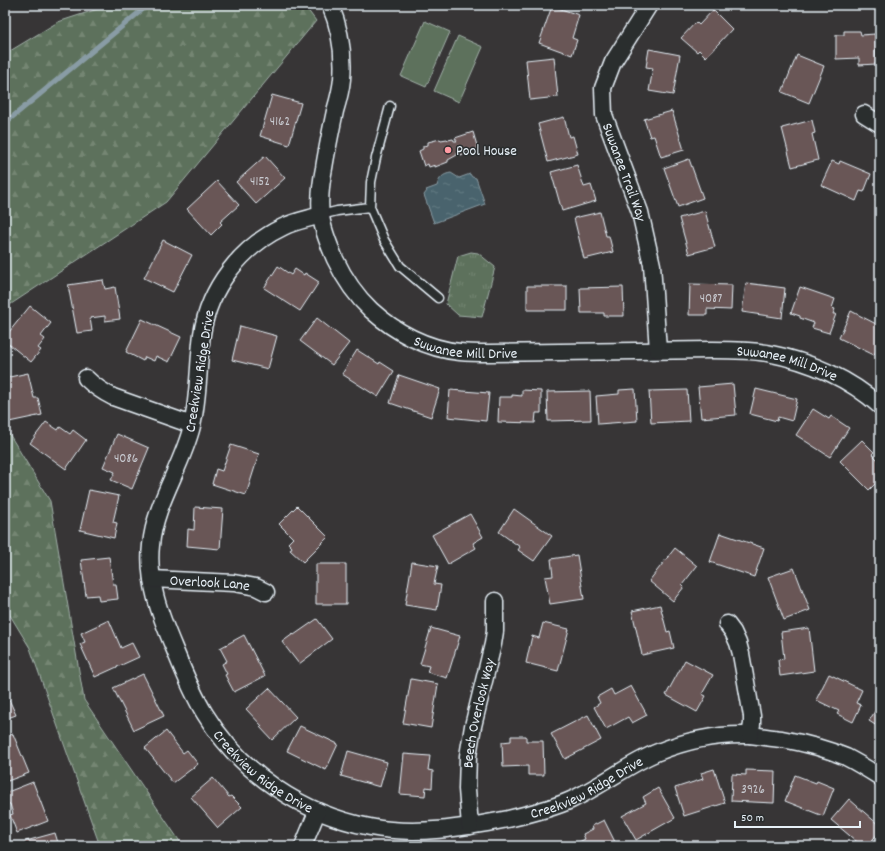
<svg xmlns="http://www.w3.org/2000/svg" width="885" height="851" viewBox="0 0 885 851" font-family="Dekko,sans-serif">
  <style>
    .grass { fill: #5d715b; stroke: #a2b1aa }
    .forest { fill: url(#forest-firs); stroke: #a2b1aa }
    .park { fill: url(#park-tufts); stroke: #a2b1aa }
    .water { fill: url(#water-ripples); stroke: #899ca5 }
    .lines { fill: none; stroke-linecap: round; stroke-linejoin: round }
    .stream { stroke: #899ca5; stroke-width: 5 }
    .building { fill: #695757; stroke: #e8f1f8 }
    .lane-casing { stroke: #e8f1f8; stroke-width: 11 }
    .street-casing { stroke: #e8f1f8; stroke-width: 19 }
    .lane { stroke: #2a2d2e; stroke-width: 8 }
    .street { stroke: #2a2d2e; stroke-width: 16 }
    .poi-dot { fill: #ff9aa2; stroke: #2a2d2e; stroke-width: 1.5 }
    .labels { text-anchor: middle; stroke-width: 3; stroke-linejoin: round; paint-order: stroke }
    .number-label { font-size: 13px; fill: #c8cad0 }
    .poi-label { font-size: 15px; fill: #e8f1f8; stroke: #2a2d2e; text-anchor: start }
    .street-label { font-size: 15px; fill: #e8f1f8; stroke: #2a2d2e }
  </style>
  <defs>
    <pattern id="forest-firs" width="22" height="20" patternUnits="userSpaceOnUse"><rect width="22" height="20" fill="#5d715b"/><path d="M5 1l3.5 6h-7zM16 11l3.5 6h-7z" fill="#748673"/></pattern>
    <pattern id="park-tufts" width="24" height="20" patternUnits="userSpaceOnUse"><rect width="24" height="20" fill="#5d715b"/><path d="M3 7l-1-3M5 7V3M7 7l1-3M15 17l-1-3M17 17v-4M19 17l1-3" fill="none" stroke="#748673"/></pattern>
    <pattern id="water-ripples" width="26" height="14" patternUnits="userSpaceOnUse"><rect width="26" height="14" fill="#49646d"/><path d="M2 4q2-2 4 0t4 0M15 11q2-2 4 0t4 0" fill="none" stroke="#637b83"/></pattern>
  </defs>
  <rect width="100%" height="100%" fill="#373536"/>
  <filter id="ink" filterUnits="userSpaceOnUse"><feTurbulence type="fractalNoise" baseFrequency=".025" numOctaves="2"/><feDisplacementMap in="SourceGraphic" scale="8" xChannelSelector="R" yChannelSelector="G"/><feConvolveMatrix kernelMatrix="1 2 1 2 8 2 1 2 1" color-interpolation-filters="sRGB"/></filter>
  <g filter="url(#ink)">
    <path class="grass" d="M425,21l25,11 -24,55 -25,-11z
      M458,36l25,11 -24,55 -25,-11z"/>
    <path class="forest" d="M110,5h194l12,16 -150,181 -161,106v-254l53,-32z
      M5,427l45,74 34,199 99,146h-83l-70,-198 -25,-41z"/>
    <path class="park" d="M471,252l7,1 17,14 -13,50 -24,-2 -12,-11 12,-48z"/>
    <path class="water" d="M451,173l8,5 11,-4 2,3 4,1 9,26 -51,19 -10,-28 3,-4 -1,-1 11,-4c2,-8 6,-12 14,-13z"/>
    <g class="lines">
      <path class="stream" d="M5,123l143,-118"/>
    </g>
    <path class="building" d="M552,6l27,9 -7,23 5,2 -5,15 -33,-12z
      M713,10l19,19 -26,28 -7,-7 -2,2 -16,-14 15,-16 3,3z
      M844,31h16l1,4 14,-1 1,30 -17,1v-7l-23,1v-24h8z
      M649,49l31,6 -7,40 -24,-4 4,-23 -7,-1z
      M797,55l27,11 -15,37 -27,-11z
      M554,57l4,40 -28,3 -4,-40z
      M272,95l29,8 -12,42 -29,-9z
      M672,111l12,39 -23,7 -7,-21 -4,1 -6,-18z
      M564,117l5,20 4,-1 5,18 -30,8 -10,-38z
      M812,120l3,13 -3,1 6,26 -26,7 -10,-39z
      M473,132l5,17 -17,6 -1,-3 -3,1v2l-9,5v2l-13,5v-2l-6,2 -1,-3 -4,2 -5,-15 4,-2v-3l5,-1v-3l12,-3 1,1 6,-1 1,1 5,-1 1,2h3l-2,-3z
      M265,156l20,22 -29,26 -20,-22z
      M689,159l14,39 -25,9 -14,-39z
      M832,161l7,3 1,-3 31,13 -7,18 -4,-1 -4,10 -35,-16z
      M577,165l7,22 7,-2 5,16 -34,10 -11,-39z
      M217,181l22,24 -19,17 2,2 -11,11 -24,-26z
      M880,195v9l-5,-4z
      M705,211l10,36 -26,7 -10,-36z
      M600,212l6,24h3l4,16 -29,7 -10,-41z
      M163,240l29,15 -19,37 -29,-14z
      M278,266l13,9 4,-6 9,6 1,-2 14,9 -19,29 -36,-23z
      M103,280l2,9 10,-2 5,32 -15,2v-5l-15,2 2,13 -15,2 -9,-48z
      M746,283l39,5 -3,30 -40,-6z
      M690,284l42,1 -1,25 -24,-1v6h-18z
      M527,286h40v24h-40z
      M623,287l1,29h-20v-3h-23l-1,-25z
      M800,287l35,12 -3,9 3,1 -2,5h3l-7,19 -17,-5 2,-5 -14,-5v-2l-9,-3z
      M30,306l21,17 -10,13 4,3 -7,9 3,2 -10,12 -26,-21v-4z
      M851,311l29,15v18l-6,11 -35,-17z
      M317,318l32,25 -17,22 -32,-24z
      M142,319l39,18 -12,25 -13,-6 -2,5 -9,-4 -2,4 -17,-9z
      M240,326l37,10 -9,33 -36,-9z
      M357,350l22,14 1,-2 14,9 -16,26 -36,-23z
      M28,373l6,25h4l4,17 -33,7 -4,-17v-27z
      M399,375l41,14 -9,28 -41,-14z
      M733,384l3,31 -35,3 -3,-31z
      M635,389l2,32 -39,3 -2,-28 23,-2v-4z
      M756,389l41,10 -5,22 -14,-4 -1,4 -27,-7z
      M450,390l39,3 -3,28 -38,-4z
      M522,390l19,1v22h-5l-1,10 -37,-1 1,-25h13v-2l10,1z
      M687,390l2,31 -38,2 -2,-32z
      M590,391l1,29 -43,1 -1,-29z
      M813,409l16,10 2,-3 18,12 -19,29 -34,-22z
      M46,422l12,8 2,-3 10,7 3,-4 13,10 -20,29 -36,-26z
      M117,434l32,14 -17,41 -21,-9 4,-8 -12,-5z
      M862,440l12,12 -2,2 8,8v17l-11,11 -29,-29z
      M231,445l28,9 -13,41 -34,-11 4,-15 6,2z
      M89,490l30,6 -6,26 4,1 -3,15 -34,-8z
      M297,506l31,31 -25,25 -13,-12 2,-3 -4,-4 5,-5 -14,-14z
      M195,507l28,2 -3,40 -33,-3 1,-17 6,1z
      M514,509l38,27 -18,25 -16,-11 2,-3 -21,-15z
      M470,514l13,23 -10,6 3,5 -28,16 -16,-29z
      M720,533l44,15 -10,29 -44,-15z
      M675,548l22,18 -15,19 2,2 -11,14 -24,-20z
      M577,555l7,44 -34,5 -5,-27 8,-1 -2,-17z
      M109,557l4,27h3l2,15 -19,2 -1,-6 -12,1 -5,-36z
      M412,562l26,4 -4,18 7,1 -4,25 -32,-5z
      M316,564h30v40h-30z
      M794,568l16,42 -26,10 -16,-43z
      M660,605l7,27 3,-1 4,17 -32,7 -10,-44z
      M317,619l15,20 -33,25 -17,-22 11,-8 1,1z
      M109,620l12,28 11,-5 7,14 -44,20 -15,-33 5,-2 -4,-9z
      M543,623l26,6 -11,42 -32,-8 6,-27 7,2z
      M431,628l29,8 -13,42 -20,-6 2,-6 -9,-2z
      M809,628l5,43 -34,5 -2,-16 6,-1 -3,-27z
      M244,635l21,41 -31,16 -9,-17 2,-1 -5,-10 5,-3 -7,-13z
      M685,660l28,15 -11,19 4,2 -9,16 -31,-17z
      M143,674l21,42 -30,14 -21,-42z
      M829,674l33,16 -6,13 5,2 -8,17 -16,-8 2,-3 -23,-11z
      M411,679l27,5 -7,44 -28,-5z
      M631,686l16,29 -15,8 -4,-6 -22,12 -12,-22 6,-4 -3,-6 14,-8 3,6z
      M269,688l27,29 -24,23 -12,-13 2,-1 -16,-17z
      M7,695l9,20 -11,4v-23z
      M880,703v25l-11,-7z
      M588,715l13,25 -36,19 -14,-25z
      M300,726l38,18 -12,26 -39,-19z
      M166,731l17,22 4,-3 11,14 -25,19 -28,-35z
      M13,734l16,39 -24,9v-45z
      M511,736h15v5h17l1,34h-16v-9l-25,1 -1,-25 9,-1z
      M348,751l39,11 -7,25 -39,-11z
      M404,754l26,2 -2,14 5,1 -1,17 -6,-1 -1,9 -25,-2z
      M714,769l11,34 -41,13 -9,-28 28,-9 -2,-6z
      M746,770l29,1 -1,32 -43,-2 1,-27 14,1z
      M795,775l21,8 1,-2 17,7 -11,28 -38,-15z
      M213,778l16,19 2,-1 11,11 -24,21 -27,-31z
      M33,782l15,39 -31,12 -7,-18 3,-1 -3,-10 -5,-1v-10z
      M658,788l17,30 -39,22 -14,-24 24,-13 -3,-6z
      M849,799l31,27v5l-13,15h-5l-31,-26z
      M604,820l13,26h-46l14,-7 -2,-5 10,-5 -1,-3z
      M55,833l4,13h-35l-1,-1 3,-4z"/>
    <g class="lines">
      <defs>
        <path id="lane" d="M370,207l1,-25 5,-24 14,-52
          M321,215l16,-4 33,-4 14,33 16,26 38,32"/>
        <g id="street">
          <path id="s1" d="M330,5c10,23 14,49 12,74 -1,11 -4,22 -7,32 -4,19 -8,38 -11,57 -3,15 -5,32 -3,48 2,15 8,29 14,43 9,19 20,36 36,51 24,22 56,39 89,42 10,1 20,1 30,1l222,-3c18,0 37,0 55,3 41,8 82,25 113,53"/>
          <path id="s2" d="M649,5l-36,57 -10,26 1,27 36,97 12,53 6,85"/>
          <path d="M864,114l16,10"/>
          <path id="s3" d="M321,215c-13,4 -26,6 -38,12 -42,20 -74,61 -81,107 -4,31 -3,61 -10,92 -10,41 -37,77 -41,119 -4,36 9,70 23,103 9,22 18,45 31,66 36,59 97,100 165,113 45,9 93,1 138,-8 21,-5 43,-10 63,-19 31,-14 57,-36 87,-48 29,-12 60,-18 91,-17 11,1 22,3 33,4 22,4 43,9 64,18 12,6 23,13 34,20"/>
          <path d="M86,378c8,8 17,14 27,19l79,28"/>
          <path id="s4" d="M152,579l82,4 22,4 10,5"/>
          <path d="M727,624l6,8 5,11 3,11 11,62v8l-2,11"/>
          <path id="s5" d="M470,826l-3,-37 1,-33 5,-30 20,-82 2,-13v-30"/>
          <path d="M303,846l14,-34"/>
        </g>
      </defs>
      <use href="#lane" class="lane-casing"/>
      <use href="#street" class="street-casing"/>
      <use href="#lane" class="lane"/>
      <use href="#street" class="street"/>
    </g>
  </g>
  <circle class="poi-dot" cx="448" cy="150" r="4"/>
  <g class="labels">
    <g class="number-label">
      <text x="280" y="125">4162</text>
      <text x="260" y="185">4152</text>
      <text x="711" y="302">4087</text>
      <text x="126" y="462">4086</text>
      <text x="753" y="793">3926</text>
    </g>
    <g class="poi-label">
      <text x="456" y="155">Pool House</text>
    </g>
    <g class="street-label">
      <text dy="5" stroke="none"><textPath href="#s2" startOffset="183">Suwanee Trail Way</textPath></text>
      <text dy="5" stroke="none"><textPath href="#s1" startOffset="428">Suwanee Mill Drive</textPath></text>
      <text dy="5" stroke="none"><textPath href="#s1" startOffset="752">Suwanee Mill Drive</textPath></text>
      <text transform="translate(199 371) rotate(-81)" y="5">Creekview Ridge Drive</text>
      <text dy="5" stroke="none"><textPath href="#s4" startOffset="58">Overlook Lane</textPath></text>
      <text dy="5" stroke="none"><textPath href="#s5" startOffset="114">Beech Overlook Way</textPath></text>
      <text dy="5" stroke="none"><textPath href="#s3" startOffset="661">Creekview Ridge Drive</textPath></text>
      <text dy="5" stroke="none"><textPath href="#s3" startOffset="1008">Creekview Ridge Drive</textPath></text>
    </g>
  </g>
  <rect width="885" height="851" fill="none" stroke="#2a2d2e" stroke-width="20"/>
  <rect x="10" y="10" width="865" height="831" fill="none" stroke="#e8f1f8" stroke-width="1.5" filter="url(#ink)"/>
  <path d="M735 821v6h125v-6" fill="none" stroke="#e8f1f8" stroke-width="2"/>
  <text x="741" y="821" font-size="12" fill="#e8f1f8" stroke="#2a2d2e" stroke-width="3" paint-order="stroke">50 m</text>
</svg>
